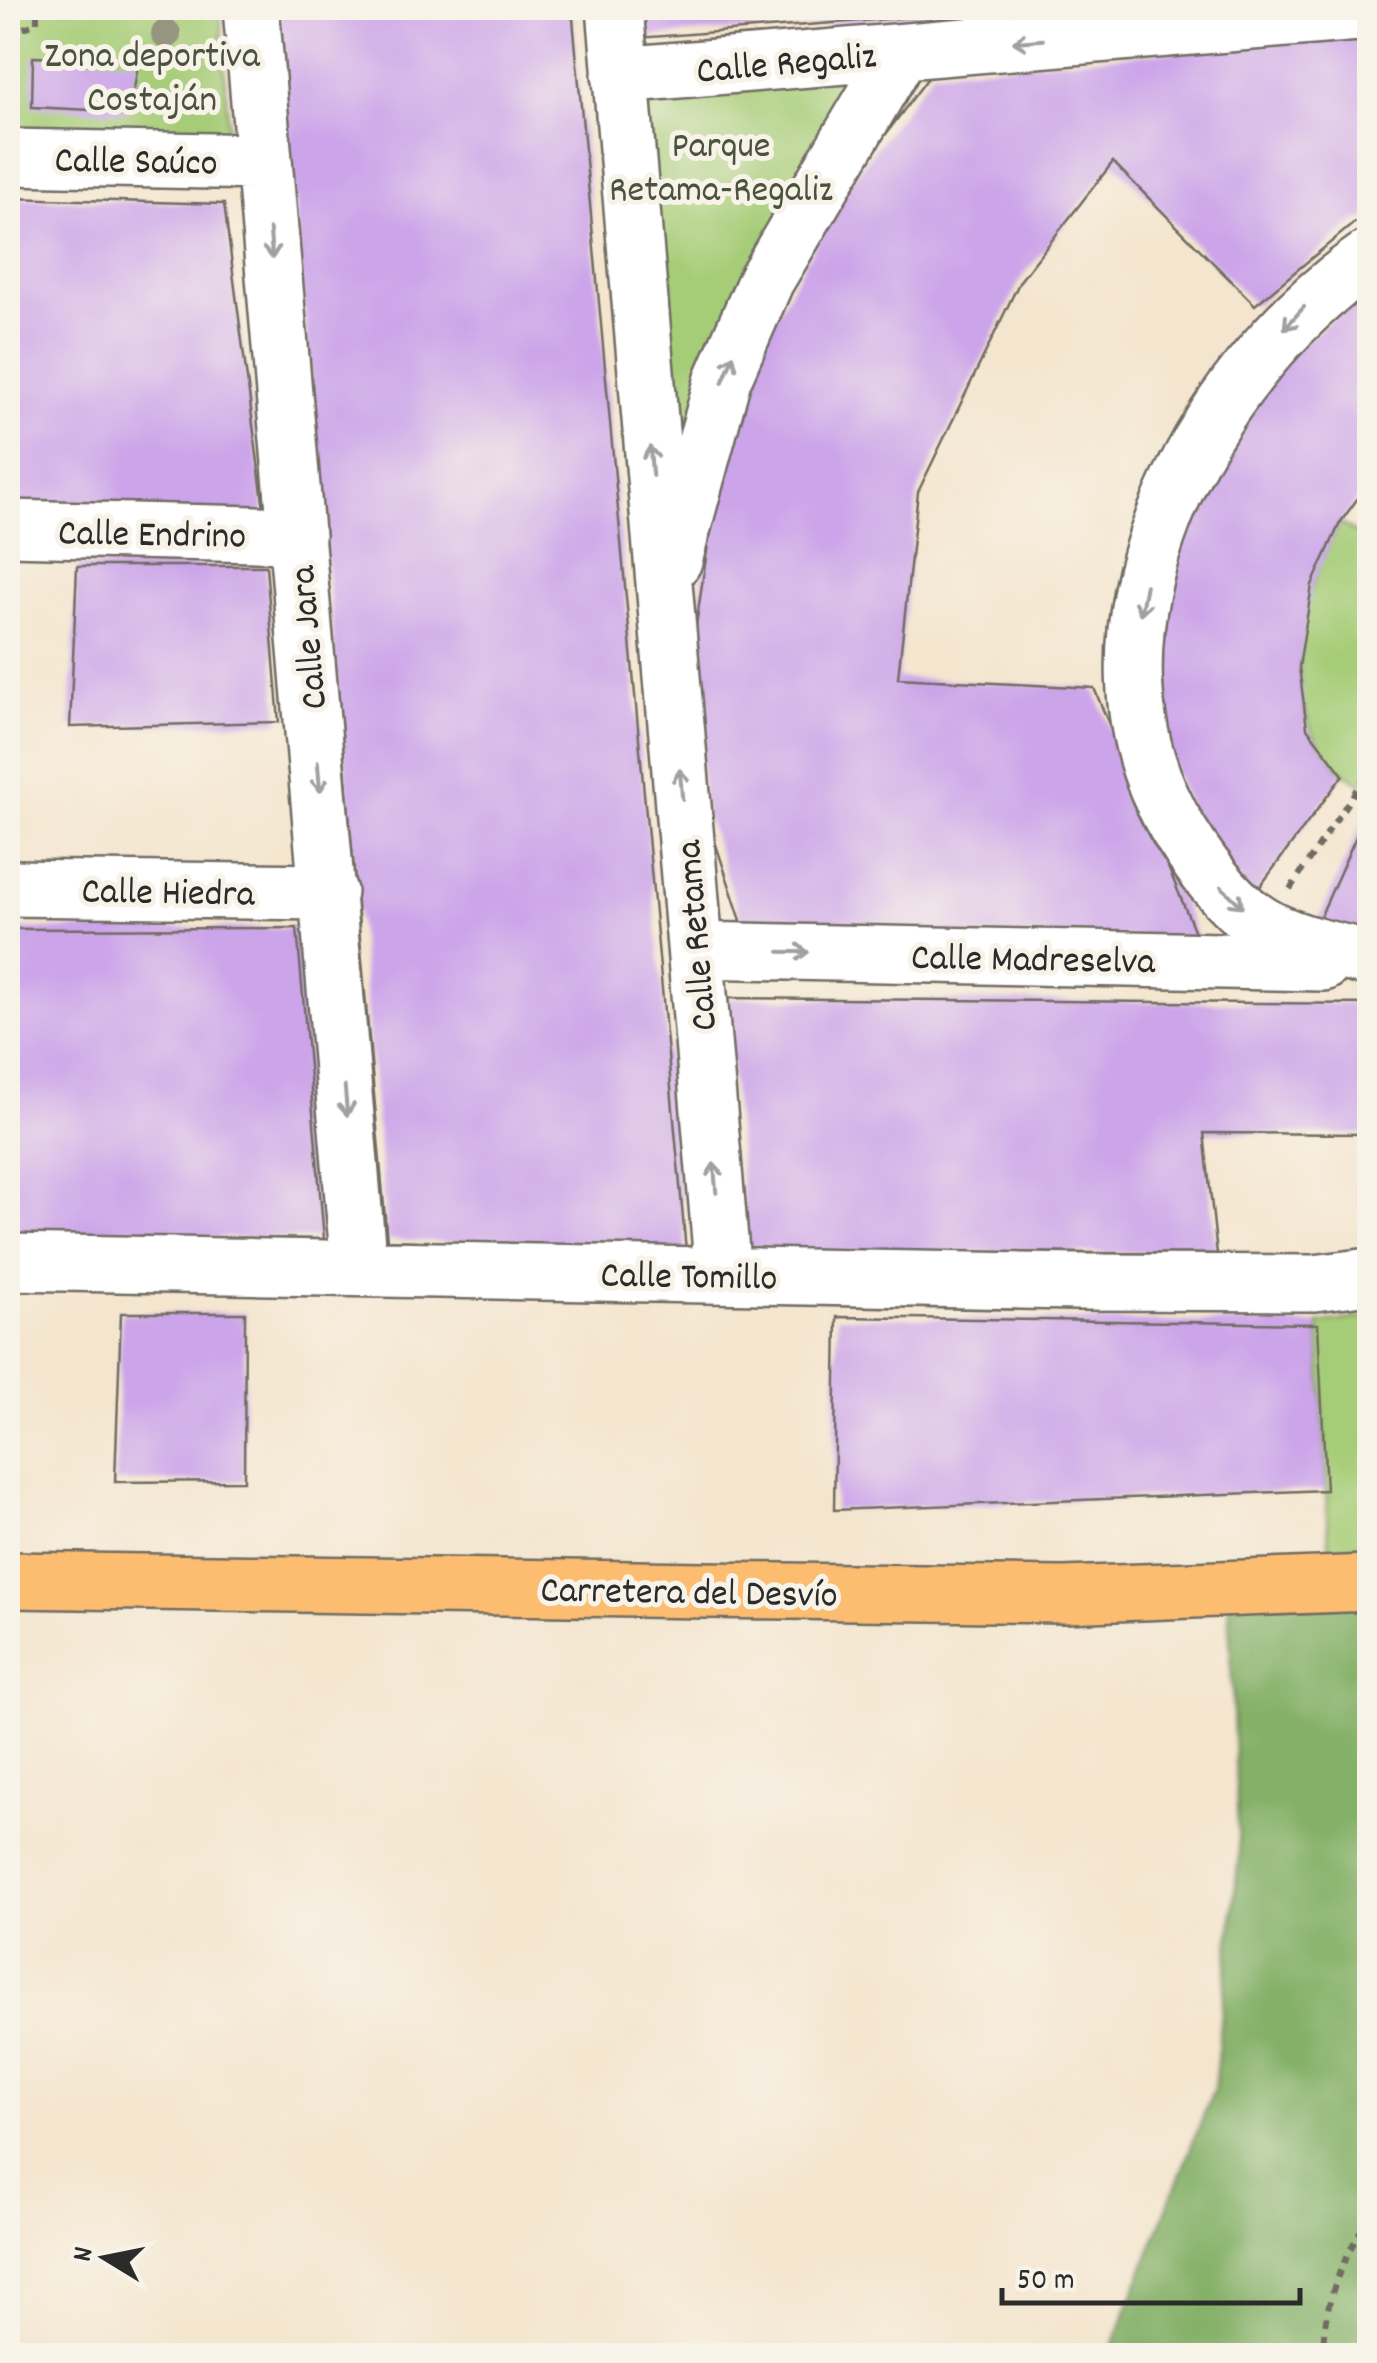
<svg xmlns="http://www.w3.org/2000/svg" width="1377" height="2363" viewBox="0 0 1377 2363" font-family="Dekko,sans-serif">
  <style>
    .green { fill: #a5cc76; stroke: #687c50; stroke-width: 2.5 }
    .forest { fill: #84b067; stroke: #586e49; stroke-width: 2.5 }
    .building { fill: #cca4e9 }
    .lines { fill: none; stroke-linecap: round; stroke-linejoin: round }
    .minor-casing { stroke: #716c64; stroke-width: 60 }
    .highway-casing { stroke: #716c64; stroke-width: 60 }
    .path { stroke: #716c64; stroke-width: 6; stroke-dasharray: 8 8; stroke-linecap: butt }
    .minor { stroke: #fff; stroke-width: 55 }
    .highway { stroke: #fcbd6f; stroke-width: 55 }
    .tree { fill: #96957f }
    .oneway { stroke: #a0a0a0 }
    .labels { text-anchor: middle; stroke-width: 10; stroke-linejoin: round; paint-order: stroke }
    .park-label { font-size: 38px; fill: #4a533e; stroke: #f7f3e8 }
    .street-label { font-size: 38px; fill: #2b2b2b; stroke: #f7f3e8 }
  </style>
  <rect width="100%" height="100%" fill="#f7f3e8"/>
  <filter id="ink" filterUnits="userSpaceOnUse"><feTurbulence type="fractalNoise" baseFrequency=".01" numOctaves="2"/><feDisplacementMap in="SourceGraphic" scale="20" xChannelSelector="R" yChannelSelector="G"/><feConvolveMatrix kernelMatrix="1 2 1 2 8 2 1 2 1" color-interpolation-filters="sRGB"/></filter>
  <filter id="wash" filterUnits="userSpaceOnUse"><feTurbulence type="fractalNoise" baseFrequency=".0048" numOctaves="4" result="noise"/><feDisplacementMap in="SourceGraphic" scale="40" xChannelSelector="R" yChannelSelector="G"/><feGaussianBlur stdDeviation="2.25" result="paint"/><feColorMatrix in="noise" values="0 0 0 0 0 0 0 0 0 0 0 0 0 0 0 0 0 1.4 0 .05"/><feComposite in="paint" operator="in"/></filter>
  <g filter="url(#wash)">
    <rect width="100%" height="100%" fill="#f4e5ce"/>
    <path class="green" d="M8,8h212l10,137 -222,-5z
      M854,73l8,13 -186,358 -40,-352z
      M1340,523l29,19v245c-79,-36 -79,-126 -57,-201 6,-21 19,-43 28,-63z
      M1369,1316v228l-40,4 -11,-224z"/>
    <path class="forest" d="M1369,1577v778l-260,1 105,-267 25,-234 -11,-265z"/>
    <g id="blocks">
      <path class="building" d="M277,8h295l114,1243 -299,-11z
        M636,8h368v2l-366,28z
        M1370,36v180l-16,7 -99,82 -142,-143 -93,119 -102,211 -20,186 196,10 103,249 -452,-4 -41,-125 -12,-155 25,-171 54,-158 80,-143 82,-110z
        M33,57l106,3 -9,52 -98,-5z
        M8,198l216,6 41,312 -257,-7z
        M1370,288v193l-30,42 -28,62 -13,82 8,61 36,47 -90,121 -51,-57 -27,-67 -18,-79 8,-112 34,-105 85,-117z
        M77,566h189l13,156 -209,5z
        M1370,805v130l-53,-11z
        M297,928l27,311 -316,-4v-306z
        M725,998l645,6v247h-5l-2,-117 -159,-1 13,121 -470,-4z
        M121,1313h124l-1,168 -129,1z
        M837,1317l481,7 8,166 -492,20z"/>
    </g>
  </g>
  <g filter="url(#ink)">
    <use href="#blocks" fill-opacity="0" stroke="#716c64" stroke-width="2.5"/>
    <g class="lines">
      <defs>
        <path id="minor" d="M251,8l108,1260
          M615,8l108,1267
          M620,75l750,-63
          M8,157l256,5
          M1370,257c-173,118 -312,380 -189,577 21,34 51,75 87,94 31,16 68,23 102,30
          M8,528l289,7
          M674,560l49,-181 43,-99 135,-228
          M8,888l321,4
          M696,950l627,13
          M8,1262l1068,20 238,1 56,-7"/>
        <path id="highway" d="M8,1580l1056,15 306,-12"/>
      </defs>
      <use href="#minor" class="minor-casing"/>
      <use href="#highway" class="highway-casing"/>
      <path class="path" d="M8,32l29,-8v-16
        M1290,889l80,-120
        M1323,2356c0,-53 18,-96 47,-140"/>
      <use href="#minor" class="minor"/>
      <use href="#highway" class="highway"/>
    </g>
    <circle class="tree" cx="166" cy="34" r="15"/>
    <defs><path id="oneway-shaft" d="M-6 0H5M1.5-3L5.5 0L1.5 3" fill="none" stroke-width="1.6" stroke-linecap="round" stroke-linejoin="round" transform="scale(2.5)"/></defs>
    <g class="oneway">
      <use href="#oneway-shaft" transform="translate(1028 41) rotate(175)"/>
      <use href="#oneway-shaft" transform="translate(271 244) rotate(85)"/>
      <use href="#oneway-shaft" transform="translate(1294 318) rotate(132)"/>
      <use href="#oneway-shaft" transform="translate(728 369) rotate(-68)"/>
      <use href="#oneway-shaft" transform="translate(651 461) rotate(-95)"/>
      <use href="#oneway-shaft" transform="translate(1143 600) rotate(101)"/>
      <use href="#oneway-shaft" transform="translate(319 777) rotate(85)"/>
      <use href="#oneway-shaft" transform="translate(681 784) rotate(-95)"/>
      <use href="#oneway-shaft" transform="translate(1232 897) rotate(44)"/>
      <use href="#oneway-shaft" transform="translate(794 952) rotate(1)"/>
      <use href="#oneway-shaft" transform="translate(346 1101) rotate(85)"/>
      <use href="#oneway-shaft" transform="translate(715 1178) rotate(-95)"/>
    </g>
  </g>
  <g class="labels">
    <g class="park-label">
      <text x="152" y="66">Zona deportiva<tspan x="152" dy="44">Costaján</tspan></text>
      <text x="721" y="156">Parque<tspan x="721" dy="44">Retama-Regaliz</tspan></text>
    </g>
    <g class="street-label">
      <text transform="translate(786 61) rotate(-5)" y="13">Calle Regaliz</text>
      <text transform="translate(136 159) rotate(1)" y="13">Calle Saúco</text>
      <text transform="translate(152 532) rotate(1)" y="13">Calle Endrino</text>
      <text transform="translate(306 638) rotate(-95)" y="13">Calle Jara</text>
      <text transform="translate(168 890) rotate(1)" y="13">Calle Hiedra</text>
      <text transform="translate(694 936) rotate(-95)" y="13">Calle Retama</text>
      <text transform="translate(1033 957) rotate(1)" y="13">Calle Madreselva</text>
      <text transform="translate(689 1274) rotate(1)" y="13">Calle Tomillo</text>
      <text transform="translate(689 1590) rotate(1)" y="13">Carretera del Desvío</text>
    </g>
  </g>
  <rect width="1377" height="2363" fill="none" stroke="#f7f3e8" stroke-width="40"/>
  <g transform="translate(105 2258) rotate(280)" stroke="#f7f3e8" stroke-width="8" paint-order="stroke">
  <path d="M0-8L18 38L0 25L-18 38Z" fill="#2b2b2b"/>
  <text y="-15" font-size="28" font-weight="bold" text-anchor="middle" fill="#2b2b2b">N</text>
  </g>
  <path d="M1002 2288v15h298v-15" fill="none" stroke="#2b2b2b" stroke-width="5"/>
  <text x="1017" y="2288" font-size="30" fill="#2b2b2b" stroke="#f7f3e8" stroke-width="8" paint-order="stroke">50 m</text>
</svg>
